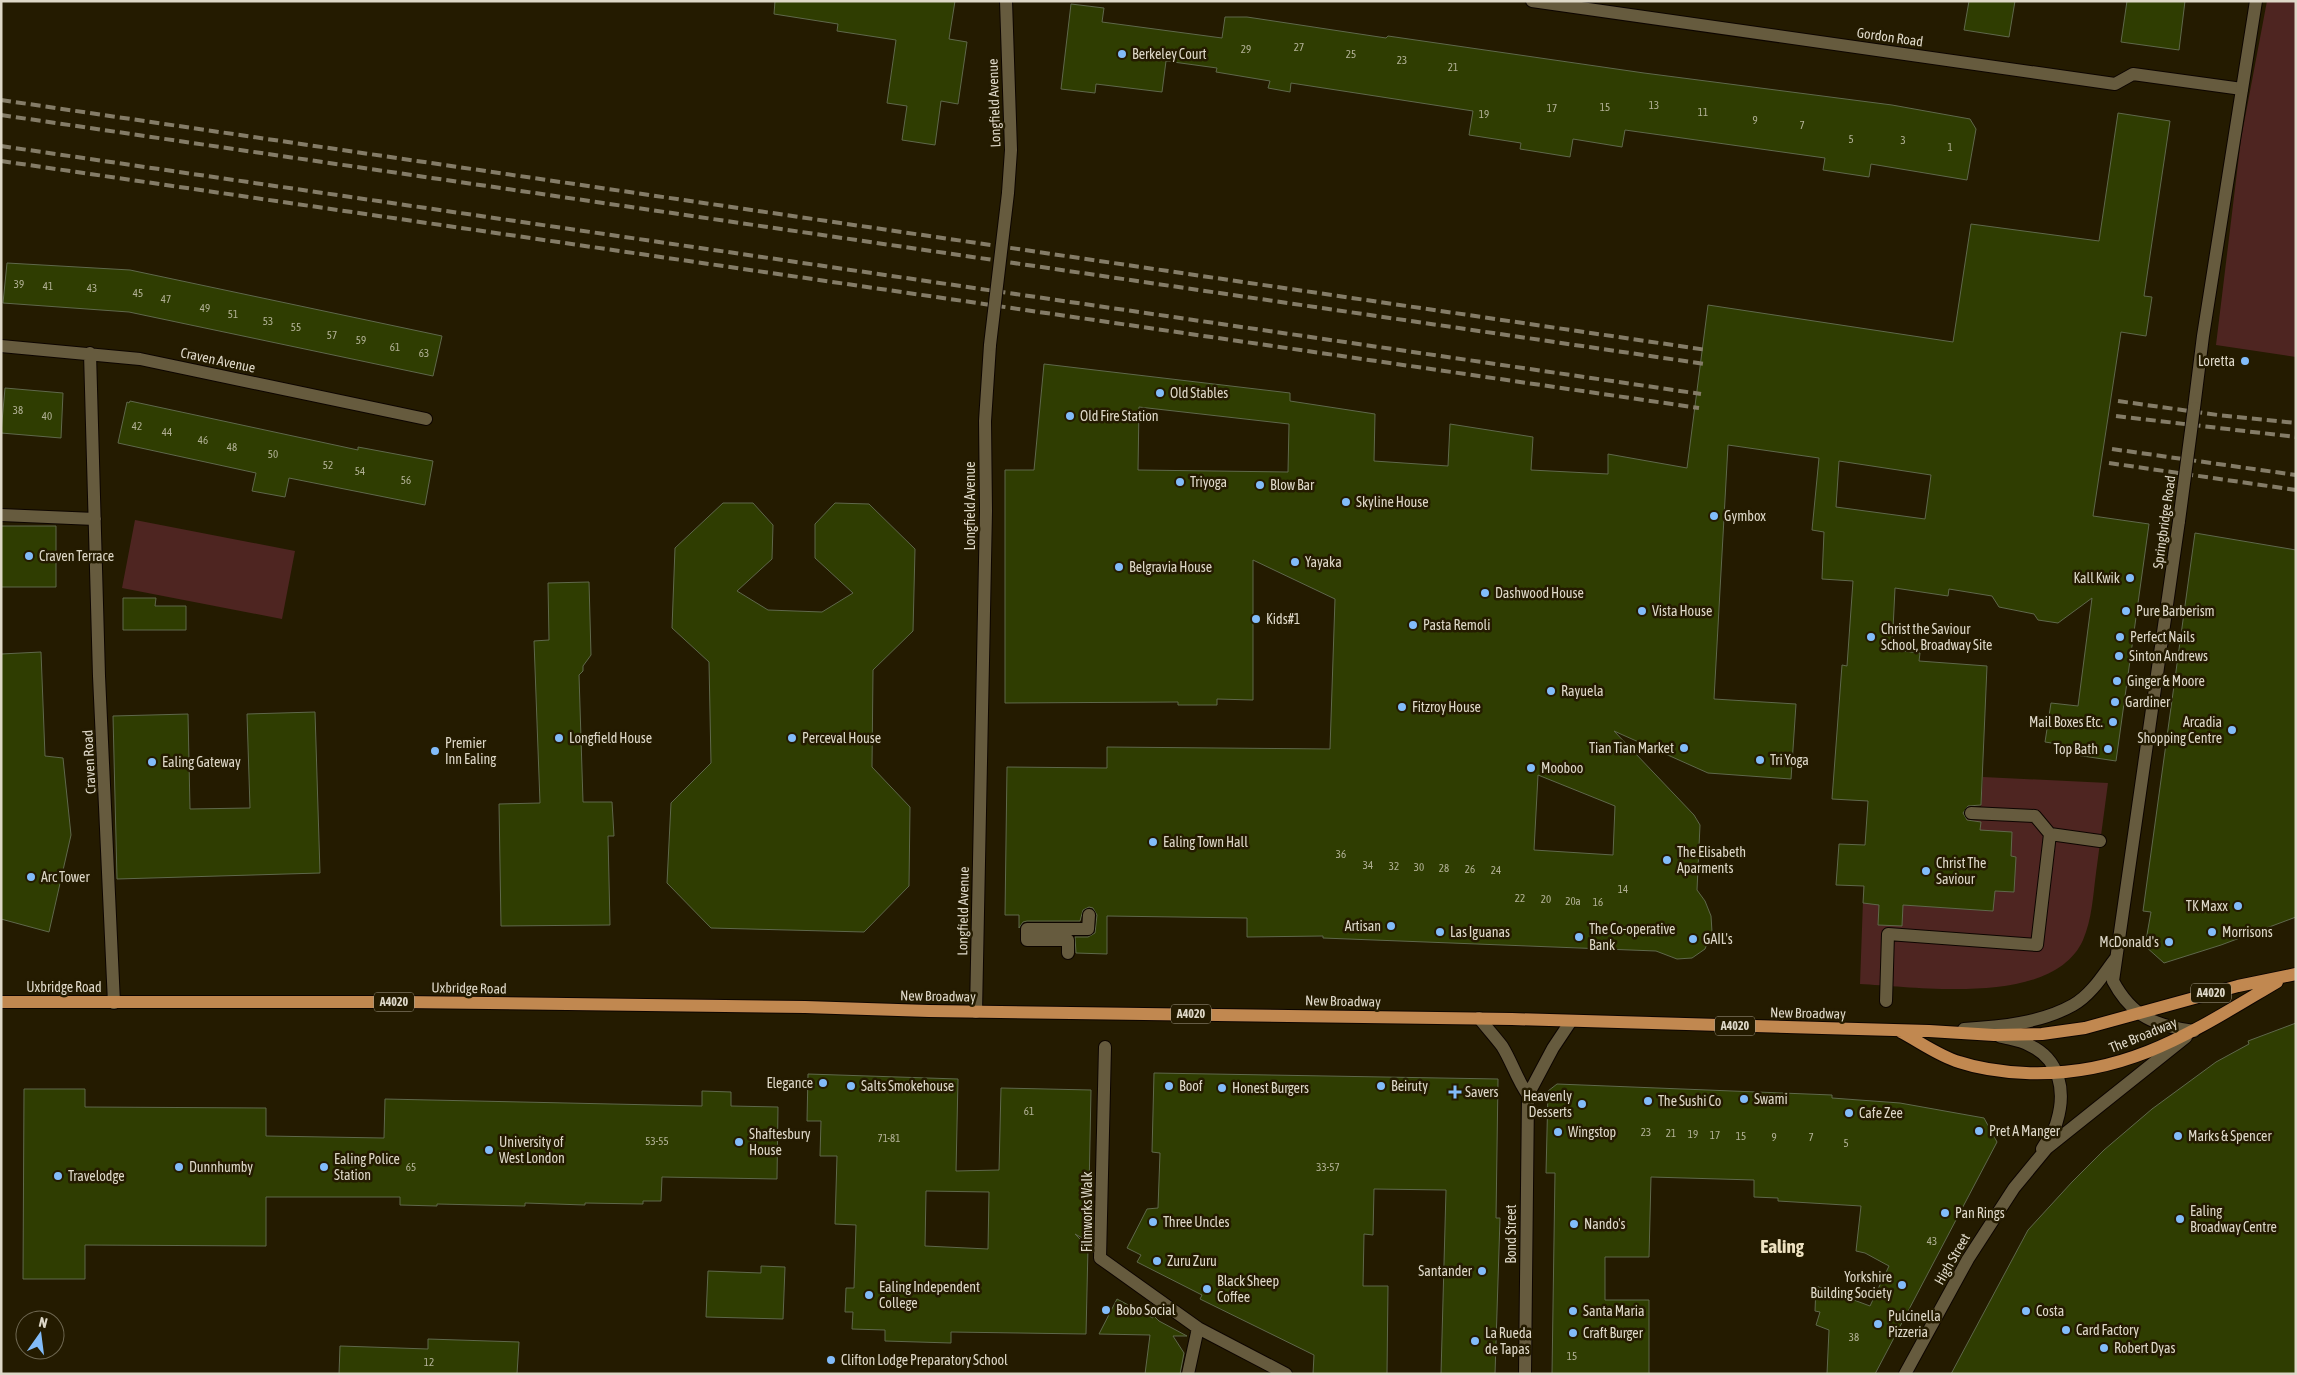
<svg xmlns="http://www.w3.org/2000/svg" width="2297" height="1375" viewBox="0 0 2297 1375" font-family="'Asap Condensed',sans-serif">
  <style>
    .green { fill: #4e2521 }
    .building { fill: #2f3d01; stroke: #5f684b; fill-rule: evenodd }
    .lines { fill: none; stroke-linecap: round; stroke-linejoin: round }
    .street-casing { stroke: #0d0500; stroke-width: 14 }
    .secondary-casing { stroke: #0d0500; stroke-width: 14 }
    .primary-casing { stroke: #0d0500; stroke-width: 14 }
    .street { stroke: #665b3e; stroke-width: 12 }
    .secondary { stroke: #665b3e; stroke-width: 12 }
    .primary { stroke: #c18850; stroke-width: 12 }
    .rail { stroke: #847c67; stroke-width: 4; stroke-dasharray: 10 5; stroke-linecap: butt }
    .street-bridge-casing { stroke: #0d0500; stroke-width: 14; stroke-linecap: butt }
    .secondary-bridge-casing { stroke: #0d0500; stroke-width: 14; stroke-linecap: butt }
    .street-bridge { stroke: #665b3e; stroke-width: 12 }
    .secondary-bridge { stroke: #665b3e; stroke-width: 12 }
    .poi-dot { fill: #82bcfa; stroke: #241b00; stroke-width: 2 }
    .labels { text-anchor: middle; stroke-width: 5; stroke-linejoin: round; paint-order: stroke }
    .number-label { font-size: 11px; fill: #b2b196 }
    .shield { fill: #241b00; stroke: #a69f8c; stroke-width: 1 }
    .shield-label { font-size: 12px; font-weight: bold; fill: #ded8c8 }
    .street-label { font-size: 14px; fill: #ded8c8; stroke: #241b00 }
    .poi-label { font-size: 14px; fill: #ded8c8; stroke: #241b00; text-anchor: start }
    .district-label { font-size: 19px; font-weight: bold; fill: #eee2c1; stroke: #241b00 }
  </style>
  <rect width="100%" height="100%" fill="#241b00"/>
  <path class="green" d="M2267,1h29v356l-80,-12 25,-206z
    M135,520l160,31 -13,68 -160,-31z
    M1983,777l125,6c-4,30 -8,60 -12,90 -3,23 -4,46 -13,67 -30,67 -163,47 -223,44l5,-139 100,-16 1,-23 15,1z"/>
  <path class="building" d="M775,1h180l-6,38 18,3 -9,62 -17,-3 -6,44 -33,-5 5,-34 -20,-3 9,-63 -59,-9 1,-7 -64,-10z
    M1969,1h46l-6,36 -45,-7z
    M2127,1h58l-6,49 -58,-8z
    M1071,4l33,4 -2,14 120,16 3,-21h22l139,21 2,-2 256,37 248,32 78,14 6,10 -9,51 -96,-16 -2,13 -46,-7 2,-12 -200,-28 -3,17 -49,-8 -3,18 -50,-8 1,-6 -52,-8 4,-24 -182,-28 -1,9 -22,-4 2,-7 -54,-9 1,-4 -51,-7 -4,31 -66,-8 -1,9 -34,-4z
    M2118,113l52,8 -26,175 8,1 -6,39 -25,-4 -28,184 56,8 -33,237 -40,-6 2,-8 -33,-5 6,-39 27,3 14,-108 -34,25 -20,-3 -4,-6 -35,-7 -7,-11 -43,-7 -1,7 -53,-8 -3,62 28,3 -1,8 68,5 -6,139 -13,1 -5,7 4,7 14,2 -1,8 32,2 -1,24 5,1 -2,35 -19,-1 -2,20 -90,-6 -1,21 -24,-1 1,-20 -16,-2 1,-17 -28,-1 3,-41 26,1 3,-44 -36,-2 10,-134 5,1 6,-85 -31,-2 2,-47 -12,-2 7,-72 -91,-13 -14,254 82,5 -5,75 -83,-6 -94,-42 80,84 6,10 -3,65 8,11 6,15 1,16 -7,17 -13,9 -15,1 -21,-8 -333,-13v-2l-76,1v-19l-140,-2v38l-31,-1 -1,-16h13l7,-4 2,-18 -4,-7 -4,-1 -6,3 -3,11h-53l-4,1 -4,6v-13h-14l2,-148 100,1v-21l223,2 5,-150 -82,-39v140l-36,-1v6h-39v-3l-173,1v-233h29l10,-106 246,29v8l85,13 -1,47 74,5 2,-42 83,13 -2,33 77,4v-20l79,14 21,-163 245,37 18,-118 128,17zM1139,407l150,17 -1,48 -150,-2zM1839,461l92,14 -6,44 -89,-12zM1538,775l77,31 -2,49 -79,-5z
    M7,263l123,7 312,66 -9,40 -304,-64 -126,-9z
    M5,388l58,5 -2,45 -60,-5z
    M130,401l228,49v-3l75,14 -8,44 -136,-27 -4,19 -33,-6 4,-18 -138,-30 9,-41 2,1z
    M723,503h30l20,22 -1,34 -35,32 31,19 54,2 31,-19 -38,-35v-34l20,-21 34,1 46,45 -2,82 -40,39 -1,97 38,40 -1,79 -45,46 -153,-4 -44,-45 4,-80 40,-40 -2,-101 -37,-34 3,-80z
    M1,526h55v61h-55z
    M2195,533l101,17v367l-75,28 -57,18 -19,-17 6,-34 -8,-1z
    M589,582l2,73 -8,11v5l-4,4 4,127h29l2,34h-6l2,89 -109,1 -2,-122 41,-1 -6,-162 15,-1 -1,-57z
    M123,598h33l-1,8h31v24h-63z
    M41,652l4,104 18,2 8,77 -22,97 -48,-13v-265z
    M315,712l5,161 -203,6 -4,-163 75,-2 2,95 60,-1 -3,-94z
    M2296,1023v351h-345l77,-144 44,-48 32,-32 48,-41 64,-47 33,-18 -1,-3z
    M1154,1073l344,6 -2,139h4l-5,156h-54l5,-184 -72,-1 -1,46 -9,-1 -1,52h25l-1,88h-74l1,-19 -114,-56 2,-4 -65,-33 4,-7 -14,-7 20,-39 11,-1 2,-55 -8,-1z
    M808,1074l150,5 -2,92 43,-1 2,-82 90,2 -3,151 -13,-7 13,13 -2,87 -135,-2v11l-66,-2v-11l-33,-1 1,-17h-8l1,-24h8l2,-63 -21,-1 2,-68h-17l1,-35h-14zM926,1191l63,1 -1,57 -63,-3z
    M1557,1084l275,11v3l68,5 84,15 13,24 -122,232h-48l2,-44 -13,-5 4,-13 -5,-1 1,-25 54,20 19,-40 -24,-13 -9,-2 5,-45 -83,-5v-3l-24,-1v-17l-103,-3 -2,80h-44v43h44v74h-97l3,-201h-9l2,-82z
    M24,1089h61v18l181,1v28l118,2 1,-39 317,7v-15l29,1v14l47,1 -1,72 -115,-2 -1,24h-18v3l-58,-1v2l-60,-2v3l-88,-2v2l-37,-1v-8h-134v49l-181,-1v34h-62z
    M761,1266l24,1 -2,52 -77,-2 2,-46 53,2z
    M1117,1299l36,19v-3l6,6 28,15h-14l11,17 -4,21h-35l5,-39 -51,-1z
    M428,1339l91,3 -2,32h-178l1,-28 88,3z"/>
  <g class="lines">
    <defs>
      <path id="street" d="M1006,1l5,149 -3,43
        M1532,1l583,83 18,-10 109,15
        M1,346l139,13 286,60
        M90,353l9,323 15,327
        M1,515l94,4
        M2050,834l50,7
        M1068,953v-13h-41v-11h61l1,-14
        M1886,1001l2,-67 149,11 13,-111 -15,-18 -64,-3
        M976,1012l10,-501 -1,-90 5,-76
        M1105,1047l-5,211 98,70 -10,46
        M1198,1328l88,46"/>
      <path id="secondary" d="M2194,408l9,-72 53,-335
        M2179,521l-66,460c19,36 43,45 81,50
        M1479,1018c8,10 16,19 23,28 10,16 15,34 26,49
        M1964,1029c36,-2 77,-6 109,-24 18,-10 30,-30 42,-46
        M1999,1036c9,3 21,4 30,9 31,14 37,46 28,76 -2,10 -10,19 -15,28
        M1525,1374l3,-279 25,-47 18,-27
        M1905,1374l63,-115 46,-71 33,-40 139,-111"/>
      <path id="primary" d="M1,1002h402l402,5 124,4 583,8 417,12 65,4 48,-1 43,-6 153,-42 58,-12
        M1901,1032c19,10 38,24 58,30 21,7 45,10 67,11 101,4 168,-42 251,-91"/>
    </defs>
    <use href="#street" class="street-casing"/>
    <use href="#secondary" class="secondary-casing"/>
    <use href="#primary" class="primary-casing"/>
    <use href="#street" class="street"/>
    <use href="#secondary" class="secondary"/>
    <use href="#primary" class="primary"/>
    <path class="rail" d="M1,100l1706,250
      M1,115l1704,249
      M1,146l1700,248
      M1,161l1698,247
      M2118,401l100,14 78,8
      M2116,416l180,21
      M2112,449l184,26
      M2109,463l187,27"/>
    <defs>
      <path id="street-bridge" d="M990,345l18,-152"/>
      <path id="secondary-bridge" d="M2179,521l15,-113"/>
    </defs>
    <use href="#street-bridge" class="street-bridge-casing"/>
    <use href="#secondary-bridge" class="secondary-bridge-casing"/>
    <use href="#street-bridge" class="street-bridge"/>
    <use href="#secondary-bridge" class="secondary-bridge"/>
  </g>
  <g class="poi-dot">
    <circle cx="1122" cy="54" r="5"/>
    <circle cx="2245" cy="361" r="5"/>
    <circle cx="1160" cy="393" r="5"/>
    <circle cx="1070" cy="416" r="5"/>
    <circle cx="1180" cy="482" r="5"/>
    <circle cx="1260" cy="485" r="5"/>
    <circle cx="1346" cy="502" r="5"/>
    <circle cx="1714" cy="516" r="5"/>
    <circle cx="29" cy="556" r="5"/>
    <circle cx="1295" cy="562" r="5"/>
    <circle cx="1119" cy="567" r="5"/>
    <circle cx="2130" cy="578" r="5"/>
    <circle cx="1485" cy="593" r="5"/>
    <circle cx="1642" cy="611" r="5"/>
    <circle cx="2126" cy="611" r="5"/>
    <circle cx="1256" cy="619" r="5"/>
    <circle cx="1413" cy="625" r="5"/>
    <circle cx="1871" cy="637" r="5"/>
    <circle cx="2120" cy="637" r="5"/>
    <circle cx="2119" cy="656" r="5"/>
    <circle cx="2117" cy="681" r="5"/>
    <circle cx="1551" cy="691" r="5"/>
    <circle cx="2115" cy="702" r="5"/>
    <circle cx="1402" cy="707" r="5"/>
    <circle cx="2113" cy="722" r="5"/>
    <circle cx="2232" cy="730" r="5"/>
    <circle cx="559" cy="738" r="5"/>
    <circle cx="792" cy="738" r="5"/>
    <circle cx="1684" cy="748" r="5"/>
    <circle cx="2108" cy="749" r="5"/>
    <circle cx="435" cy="751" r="5"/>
    <circle cx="1760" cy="760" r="5"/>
    <circle cx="152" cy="762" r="5"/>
    <circle cx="1531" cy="768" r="5"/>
    <circle cx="1153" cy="842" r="5"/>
    <circle cx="1667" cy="860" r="5"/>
    <circle cx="1926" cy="871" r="5"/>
    <circle cx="31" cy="877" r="5"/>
    <circle cx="2238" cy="906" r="5"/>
    <circle cx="1391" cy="926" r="5"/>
    <circle cx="1440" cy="932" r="5"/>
    <circle cx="2212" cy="932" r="5"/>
    <circle cx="1579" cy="937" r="5"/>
    <circle cx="1693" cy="939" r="5"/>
    <circle cx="2169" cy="942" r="5"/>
    <circle cx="823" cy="1083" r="5"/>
    <circle cx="851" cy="1086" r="5"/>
    <circle cx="1169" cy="1086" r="5"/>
    <circle cx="1381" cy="1086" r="5"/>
    <circle cx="1222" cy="1088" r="5"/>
    <path d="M1452.5 1084.5h5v5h5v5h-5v5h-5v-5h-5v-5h5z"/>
    <circle cx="1744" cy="1099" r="5"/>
    <circle cx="1648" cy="1101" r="5"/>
    <circle cx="1582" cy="1104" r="5"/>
    <circle cx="1849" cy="1113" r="5"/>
    <circle cx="1979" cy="1131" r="5"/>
    <circle cx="1558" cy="1132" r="5"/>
    <circle cx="2178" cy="1136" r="5"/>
    <circle cx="739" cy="1142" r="5"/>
    <circle cx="489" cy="1150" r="5"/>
    <circle cx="179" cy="1167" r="5"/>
    <circle cx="324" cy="1167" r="5"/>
    <circle cx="58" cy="1176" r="5"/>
    <circle cx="1945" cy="1213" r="5"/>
    <circle cx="2180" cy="1219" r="5"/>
    <circle cx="1153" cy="1222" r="5"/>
    <circle cx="1574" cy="1224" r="5"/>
    <circle cx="1157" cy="1261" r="5"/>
    <circle cx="1482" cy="1271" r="5"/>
    <circle cx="1902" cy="1285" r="5"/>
    <circle cx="1207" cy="1289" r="5"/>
    <circle cx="869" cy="1295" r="5"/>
    <circle cx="1106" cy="1310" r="5"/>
    <circle cx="1573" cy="1311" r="5"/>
    <circle cx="2026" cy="1311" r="5"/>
    <circle cx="1878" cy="1324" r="5"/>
    <circle cx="2066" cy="1330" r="5"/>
    <circle cx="1573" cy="1333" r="5"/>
    <circle cx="1475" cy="1341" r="5"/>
    <circle cx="2104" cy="1348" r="5"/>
    <circle cx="831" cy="1360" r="5"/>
  </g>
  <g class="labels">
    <g class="number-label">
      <text x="1299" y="51">27</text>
      <text x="1246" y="53">29</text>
      <text x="1351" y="58">25</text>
      <text x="1402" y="64">23</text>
      <text x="1453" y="71">21</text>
      <text x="1654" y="109">13</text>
      <text x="1605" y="111">15</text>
      <text x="1552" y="112">17</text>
      <text x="1703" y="116">11</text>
      <text x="1484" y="118">19</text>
      <text x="1755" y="124">9</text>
      <text x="1802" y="129">7</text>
      <text x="1851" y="143">5</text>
      <text x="1903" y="144">3</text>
      <text x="1950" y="151">1</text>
      <text x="19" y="288">39</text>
      <text x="48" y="290">41</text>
      <text x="92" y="292">43</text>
      <text x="138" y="297">45</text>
      <text x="166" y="303">47</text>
      <text x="205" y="312">49</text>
      <text x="233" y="318">51</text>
      <text x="268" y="325">53</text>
      <text x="296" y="331">55</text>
      <text x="332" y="339">57</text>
      <text x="361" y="344">59</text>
      <text x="395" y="351">61</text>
      <text x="424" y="357">63</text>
      <text x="18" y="414">38</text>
      <text x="47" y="420">40</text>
      <text x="137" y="430">42</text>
      <text x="167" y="436">44</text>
      <text x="203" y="444">46</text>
      <text x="232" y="451">48</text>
      <text x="273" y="458">50</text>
      <text x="328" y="469">52</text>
      <text x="360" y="475">54</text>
      <text x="406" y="484">56</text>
      <text x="1341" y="858">36</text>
      <text x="1368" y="869">34</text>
      <text x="1394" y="870">32</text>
      <text x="1419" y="871">30</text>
      <text x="1444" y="872">28</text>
      <text x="1470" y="873">26</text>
      <text x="1496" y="874">24</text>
      <text x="1623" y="893">14</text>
      <text x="1520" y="902">22</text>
      <text x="1546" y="903">20</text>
      <text x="1573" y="905">20a</text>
      <text x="1598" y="906">16</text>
      <text x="1029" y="1115">61</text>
      <text x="1646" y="1136">23</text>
      <text x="1671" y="1137">21</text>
      <text x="1693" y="1138">19</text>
      <text x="1715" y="1139">17</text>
      <text x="1741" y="1140">15</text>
      <text x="1774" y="1141">9</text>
      <text x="1811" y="1141">7</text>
      <text x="889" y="1142">71-81</text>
      <text x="657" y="1145">53-55</text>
      <text x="1846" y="1147">5</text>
      <text x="411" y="1171">65</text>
      <text x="1328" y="1171">33-57</text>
      <text x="1932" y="1245">43</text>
      <text x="1854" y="1341">38</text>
      <text x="1572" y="1360">15</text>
      <text x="429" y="1366">12</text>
    </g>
    <g class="shield">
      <rect x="2191" y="983.5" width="40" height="19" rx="4"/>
      <rect x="374" y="992.5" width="40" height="19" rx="4"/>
      <rect x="1171" y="1004.5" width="40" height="19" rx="4"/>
      <rect x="1715" y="1016.5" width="40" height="19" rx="4"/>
    </g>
    <g class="shield-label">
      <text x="2211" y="997">A4020</text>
      <text x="394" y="1006">A4020</text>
      <text x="1191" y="1018">A4020</text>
      <text x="1735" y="1030">A4020</text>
    </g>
    <g class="street-label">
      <text transform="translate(1890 37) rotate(8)" y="5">Gordon Road</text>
      <text transform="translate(994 103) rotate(-92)" y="5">Longfield Avenue</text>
      <text transform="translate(218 360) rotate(12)" y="5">Craven Avenue</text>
      <text transform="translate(970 506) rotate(-90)" y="5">Longfield Avenue</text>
      <text transform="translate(2164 522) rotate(-82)" y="5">Springbridge Road</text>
      <text transform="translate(89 762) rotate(-93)" y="5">Craven Road</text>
      <text transform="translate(963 911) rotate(-89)" y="5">Longfield Avenue</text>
      <text x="64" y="992">Uxbridge Road</text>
      <text transform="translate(469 988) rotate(1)" y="5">Uxbridge Road</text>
      <text transform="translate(938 996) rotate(1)" y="5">New Broadway</text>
      <text transform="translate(1343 1001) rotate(1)" y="5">New Broadway</text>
      <text transform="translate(1808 1013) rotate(1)" y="5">New Broadway</text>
      <text transform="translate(2143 1035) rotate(-22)" y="5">The Broadway</text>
      <text transform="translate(1087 1212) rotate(-90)" y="5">Filmworks Walk</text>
      <text transform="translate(1511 1234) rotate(-90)" y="5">Bond Street</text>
      <text transform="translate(1952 1259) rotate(-60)" y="5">High Street</text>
    </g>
    <g class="poi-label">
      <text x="1132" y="59">Berkeley Court</text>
      <text x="2235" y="366" text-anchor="end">Loretta</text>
      <text x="1170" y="398">Old Stables</text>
      <text x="1080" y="421">Old Fire Station</text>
      <text x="1190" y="487">Triyoga</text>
      <text x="1270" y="490">Blow Bar</text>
      <text x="1356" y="507">Skyline House</text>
      <text x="1724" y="521">Gymbox</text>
      <text x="39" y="561">Craven Terrace</text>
      <text x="1305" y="567">Yayaka</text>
      <text x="1129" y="572">Belgravia House</text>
      <text x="2120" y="583" text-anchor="end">Kall Kwik</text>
      <text x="1495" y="598">Dashwood House</text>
      <text x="1652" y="616">Vista House</text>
      <text x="2136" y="616">Pure Barberism</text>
      <text x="1266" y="624">Kids#1</text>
      <text x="1423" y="630">Pasta Remoli</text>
      <text x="1881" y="634">Christ the Saviour<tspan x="1881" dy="16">School, Broadway Site</tspan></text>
      <text x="2130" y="642">Perfect Nails</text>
      <text x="2129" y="661">Sinton Andrews</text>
      <text x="2127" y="686">Ginger &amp; Moore</text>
      <text x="1561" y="696">Rayuela</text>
      <text x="2125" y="707">Gardiner</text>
      <text x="1412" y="712">Fitzroy House</text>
      <text x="2103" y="727" text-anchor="end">Mail Boxes Etc.</text>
      <text x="2222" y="727" text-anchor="end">Arcadia<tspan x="2222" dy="16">Shopping Centre</tspan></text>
      <text x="569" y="743">Longfield House</text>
      <text x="802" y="743">Perceval House</text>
      <text x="445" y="748">Premier<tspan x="445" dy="16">Inn Ealing</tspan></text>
      <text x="1674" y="753" text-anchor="end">Tian Tian Market</text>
      <text x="2098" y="754" text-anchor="end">Top Bath</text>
      <text x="1770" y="765">Tri Yoga</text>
      <text x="162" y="767">Ealing Gateway</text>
      <text x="1541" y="773">Mooboo</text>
      <text x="1163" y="847">Ealing Town Hall</text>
      <text x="1677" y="857">The Elisabeth<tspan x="1677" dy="16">Aparments</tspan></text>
      <text x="1936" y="868">Christ The<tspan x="1936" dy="16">Saviour</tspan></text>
      <text x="41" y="882">Arc Tower</text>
      <text x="2228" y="911" text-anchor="end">TK Maxx</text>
      <text x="1381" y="931" text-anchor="end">Artisan</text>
      <text x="1589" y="934">The Co-operative<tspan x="1589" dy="16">Bank</tspan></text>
      <text x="1450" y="937">Las Iguanas</text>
      <text x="2222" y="937">Morrisons</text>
      <text x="1703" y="944">GAIL's</text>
      <text x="2159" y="947" text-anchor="end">McDonald's</text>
      <text x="813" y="1088" text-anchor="end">Elegance</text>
      <text x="861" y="1091">Salts Smokehouse</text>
      <text x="1179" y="1091">Boof</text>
      <text x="1391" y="1091">Beiruty</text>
      <text x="1232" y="1093">Honest Burgers</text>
      <text x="1465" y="1097">Savers</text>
      <text x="1572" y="1101" text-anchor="end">Heavenly<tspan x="1572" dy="16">Desserts</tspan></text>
      <text x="1754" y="1104">Swami</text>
      <text x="1658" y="1106">The Sushi Co</text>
      <text x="1859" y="1118">Cafe Zee</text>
      <text x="1989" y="1136">Pret A Manger</text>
      <text x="1568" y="1137">Wingstop</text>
      <text x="749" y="1139">Shaftesbury<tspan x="749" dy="16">House</tspan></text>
      <text x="2188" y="1141">Marks &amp; Spencer</text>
      <text x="499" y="1147">University of<tspan x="499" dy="16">West London</tspan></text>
      <text x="334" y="1164">Ealing Police<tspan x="334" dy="16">Station</tspan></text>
      <text x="189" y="1172">Dunnhumby</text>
      <text x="68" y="1181">Travelodge</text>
      <text x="2190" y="1216">Ealing<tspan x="2190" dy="16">Broadway Centre</tspan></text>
      <text x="1955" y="1218">Pan Rings</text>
      <text x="1163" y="1227">Three Uncles</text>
      <text x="1584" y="1229">Nando's</text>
      <text x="1167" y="1266">Zuru Zuru</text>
      <text x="1472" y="1276" text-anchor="end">Santander</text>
      <text x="1892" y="1282" text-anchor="end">Yorkshire<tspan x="1892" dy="16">Building Society</tspan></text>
      <text x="1217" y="1286">Black Sheep<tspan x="1217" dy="16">Coffee</tspan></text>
      <text x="879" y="1292">Ealing Independent<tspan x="879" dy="16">College</tspan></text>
      <text x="1116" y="1315">Bobo Social</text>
      <text x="1583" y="1316">Santa Maria</text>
      <text x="2036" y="1316">Costa</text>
      <text x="1888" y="1321">Pulcinella<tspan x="1888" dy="16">Pizzeria</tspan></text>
      <text x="2076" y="1335">Card Factory</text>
      <text x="1485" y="1338">La Rueda<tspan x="1485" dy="16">de Tapas</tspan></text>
      <text x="1583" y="1338">Craft Burger</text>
      <text x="2114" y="1353">Robert Dyas</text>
      <text x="841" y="1365">Clifton Lodge Preparatory School</text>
    </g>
    <g class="district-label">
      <text x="1782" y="1253">Ealing</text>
    </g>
  </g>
  <rect width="2297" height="1375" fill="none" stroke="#ded8c8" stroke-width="5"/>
  <g transform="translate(40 1335) rotate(14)"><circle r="24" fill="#241b00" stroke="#6e6750"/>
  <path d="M0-4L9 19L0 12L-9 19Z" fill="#82bcfa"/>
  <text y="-8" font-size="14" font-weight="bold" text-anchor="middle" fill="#ded8c8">N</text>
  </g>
</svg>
